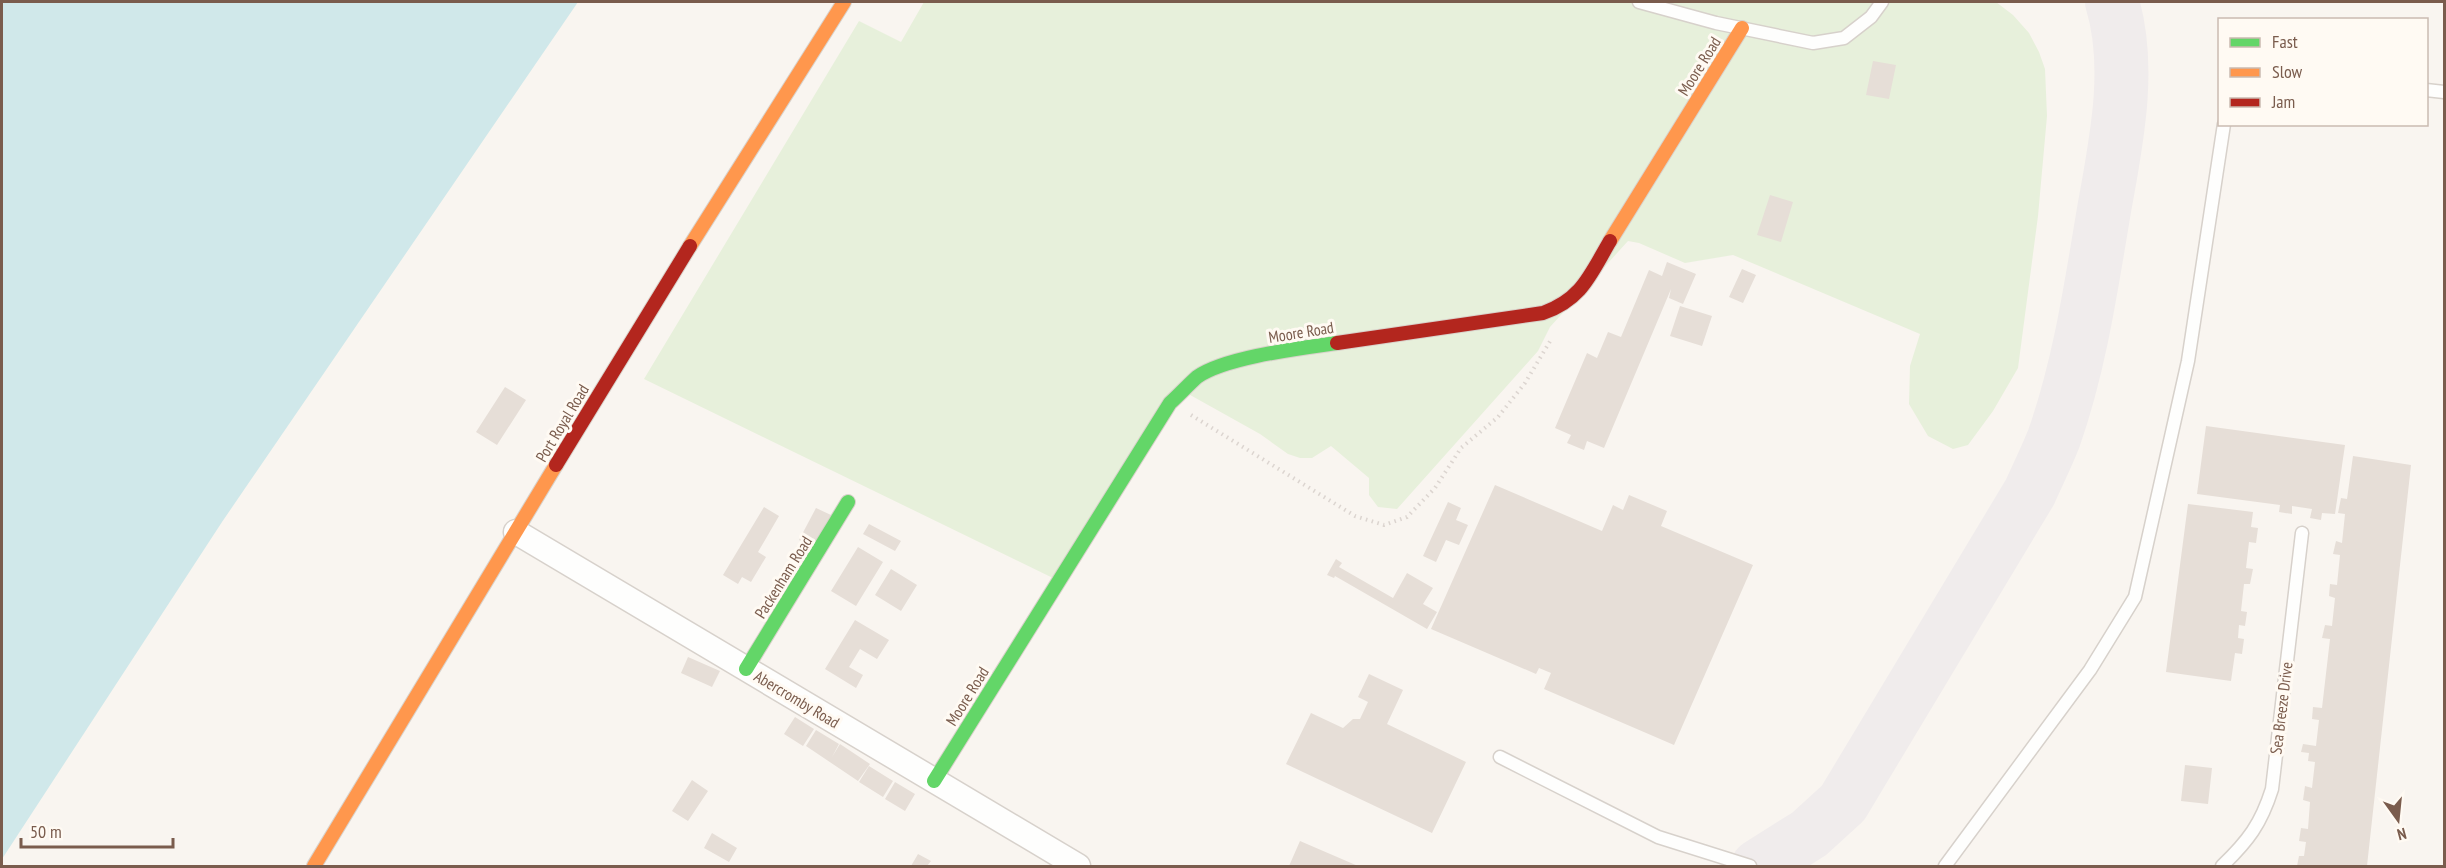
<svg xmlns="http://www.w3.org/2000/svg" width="2446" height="868" viewBox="0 0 2446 868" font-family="'PT Sans Narrow',sans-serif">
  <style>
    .green { fill: #e7f0db }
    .water { fill: #d0e8ea }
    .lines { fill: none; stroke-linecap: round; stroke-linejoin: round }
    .taxiway { stroke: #f0ecec; stroke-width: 54 }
    .building { fill: #e6ded7 }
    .lane-casing { stroke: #d7d1cb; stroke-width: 15 }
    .street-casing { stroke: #d7d1cb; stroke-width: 27 }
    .fast-casing { stroke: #d9d2cb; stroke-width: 16 }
    .slow-casing { stroke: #d9d2cb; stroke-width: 16 }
    .jam-casing { stroke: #d9d2cb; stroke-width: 16 }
    .path { stroke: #dcd5d0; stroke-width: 4; stroke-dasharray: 1.5 4.5; stroke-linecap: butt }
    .lane { stroke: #fefefd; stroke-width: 12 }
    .street { stroke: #fefefd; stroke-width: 24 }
    .fast { stroke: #63d668; stroke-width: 14 }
    .slow { stroke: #ff974d; stroke-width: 14 }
    .jam { stroke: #b3261e; stroke-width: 14 }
    .labels { text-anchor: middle; stroke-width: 6; stroke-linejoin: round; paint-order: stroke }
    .street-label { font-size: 16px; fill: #7a5c4d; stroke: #fffaf3 }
  </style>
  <rect width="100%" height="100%" fill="#f9f5f0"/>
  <path class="green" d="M924,2h1072l17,13 16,18 10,19 6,17 2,47 -9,100 -20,152 -25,43 -25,34 -15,4 -25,-13 -19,-32 1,-38 10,-32 -187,-79 -48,8 -46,-20 -11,-2 -78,86 -12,24 -141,158 -19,-2 -9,-12v-17l-38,-32 -19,12h-12l-12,-4 -28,-20 -77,-43 -126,189 -413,-201 215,-358 42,21z"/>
  <path class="water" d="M2,2h576l-356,520 -220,337z"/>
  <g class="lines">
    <path class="taxiway" d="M1758,866l51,-32 34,-31 187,-311c8,-18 17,-36 24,-54 26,-74 37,-151 50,-228 12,-67 28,-142 8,-208"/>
  </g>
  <path class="building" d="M1873,61l23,4 -7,34 -23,-4z
    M1770,195l23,7 -12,40 -24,-7z
    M1667,262l29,12 -13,30 -14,-6 2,-9 -67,159 -17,-7 -3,9 -17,-7 4,-8 -16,-7 32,-75 10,5 11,-26 13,5 28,-67 13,6z
    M1742,269l14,6 -13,28 -14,-6z
    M1680,306l32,10 -10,30 -32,-10z
    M505,387l21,13 -29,45 -21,-13z
    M2206,426l139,19 -10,69 -13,-1 -1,7 -11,-2 2,-9 -20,-3v8l-13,-2 1,-7 -83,-11z
    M2353,456l58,9 -44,401h-70l2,-10h5l2,-14 -7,-1 2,-13 7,1 2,-27 -7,-2 2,-14 7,2 3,-26 -7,-1 1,-8 -8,-1 2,-8 13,2 3,-26 -7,-1 1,-12 9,1 8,-69 -8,-1 3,-13 7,1 3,-28 -6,-2 1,-12 7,1 3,-30 -7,-1 3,-13 6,2 3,-29 -7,-1 3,-15 6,1z
    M1495,485l107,46 11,-26 10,5 6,-15 38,16 -6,15 92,39 -79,180 -130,-56 7,-16 -12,-5 -3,6 -105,-45z
    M1448,502l13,6 -5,12 12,5 -9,20 -13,-5 -10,22 -13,-6z
    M2188,504l65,8 -2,15 7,1 -2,15 -7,-1 -3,26 7,1 -3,15h-6l-3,27 6,1 -2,14 -6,-1 -1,13 6,1 -2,15 -7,-1 -4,28 -65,-9z
    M764,507l15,9 -21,36 8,5 -15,25 -9,-5 -4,7 -15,-9z
    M816,508l15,7 -18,32 -14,-7z
    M869,524l32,17 -6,10 -32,-17z
    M858,547l25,15 -27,44 -25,-15z
    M1336,559l6,4 -3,4 54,31 14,-25 26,15 -10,16 14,8 -10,17 -92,-53 -1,2 -7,-3z
    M891,569l26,16 -16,26 -26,-16z
    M855,620l34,20 -12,19 -17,-10 -11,18 14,8 -7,13 -31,-19z
    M688,657l32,14 -8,16 -31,-14z
    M1369,674l34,16 -16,34 79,38 -34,71 -146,-69 25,-51 32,15 10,-9h7l8,-17 -10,-5z
    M795,717l19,12 -11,17 -19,-12z
    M816,730l23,14 -7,13 8,-13 30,20 -12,17 -52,-35z
    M2185,765l27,3 -4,36 -27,-3z
    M869,766l24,15 -10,16 -24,-15z
    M692,780l16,11 -20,30 -16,-10z
    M895,782l20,12 -10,17 -20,-12z
    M712,833l25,15 -8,14 -25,-14z
    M1300,841l58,25h-69z
    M918,854l13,7 -4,5h-16z"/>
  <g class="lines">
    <defs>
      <path id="lane" d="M1639,2l77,21 97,20 31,-5 27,-21 11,-15
        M2426,90l18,2
        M1500,757l158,80 92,29
        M1945,866l145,-196 45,-73 53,-236 36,-237
        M2222,866c26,-25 39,-42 50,-77l30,-256"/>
      <path id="street" d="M516,532l562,334"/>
      <path id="fast" d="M746,669l102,-167
        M934,781l236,-378c9,-8 18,-18 27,-26 28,-20 105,-29 140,-34"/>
      <path id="slow" d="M1610,241l132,-213
        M690,246l154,-244
        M314,866l242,-401"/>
      <path id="jam" d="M1337,343l206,-30c39,-14 47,-38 67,-72
        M556,465l134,-219"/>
    </defs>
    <use href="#lane" class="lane-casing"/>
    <use href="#street" class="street-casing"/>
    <use href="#fast" class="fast-casing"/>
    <use href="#slow" class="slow-casing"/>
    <use href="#jam" class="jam-casing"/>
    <path class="path" d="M1191,415l164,101 29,9 23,-8 28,-29 26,-40 37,-31 27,-34 27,-45"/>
    <use href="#lane" class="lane"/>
    <use href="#street" class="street"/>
    <use href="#fast" class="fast"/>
    <use href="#slow" class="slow"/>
    <use href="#jam" class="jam"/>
  </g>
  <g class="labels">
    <g class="street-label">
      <text transform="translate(1699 66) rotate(-58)" y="6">Moore Road</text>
      <text transform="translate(1301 332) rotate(-9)" y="6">Moore Road</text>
      <text transform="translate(562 423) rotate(-59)" y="6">Port Royal Road</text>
      <text transform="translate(783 577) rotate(-58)" y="6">Packenham Road</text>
      <text transform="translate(967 696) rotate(-58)" y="6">Moore Road</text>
      <text transform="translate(797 699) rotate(31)" y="6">Abercromby Road</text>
      <text transform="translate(2281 708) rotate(-83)" y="6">Sea Breeze Drive</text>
    </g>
  </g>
  <rect width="2446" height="868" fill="none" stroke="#7a5c4d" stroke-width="6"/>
  <rect x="2218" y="18" width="210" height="108" fill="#fffaf3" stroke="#cabbb1" stroke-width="1.5"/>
  <rect x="2230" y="38" width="30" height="9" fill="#63d668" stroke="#cabbb1" stroke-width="1.5"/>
  <text x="2272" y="48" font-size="18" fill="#7a5c4d">Fast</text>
  <rect x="2230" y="68" width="30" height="9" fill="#ff974d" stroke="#cabbb1" stroke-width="1.5"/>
  <text x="2272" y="78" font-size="18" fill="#7a5c4d">Slow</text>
  <rect x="2230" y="98" width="30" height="9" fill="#b3261e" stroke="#cabbb1" stroke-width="1.5"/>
  <text x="2272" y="108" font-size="18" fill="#7a5c4d">Jam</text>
  <g transform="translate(2398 820) rotate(165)" stroke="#fffaf3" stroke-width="4.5" paint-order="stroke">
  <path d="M0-4.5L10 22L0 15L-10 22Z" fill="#7a5c4d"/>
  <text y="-9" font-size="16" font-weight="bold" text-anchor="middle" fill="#7a5c4d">N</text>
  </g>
  <path d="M21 838v9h152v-9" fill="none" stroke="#7a5c4d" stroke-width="3"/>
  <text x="30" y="838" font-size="18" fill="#7a5c4d" stroke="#fffaf3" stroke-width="4.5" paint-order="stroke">50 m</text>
</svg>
